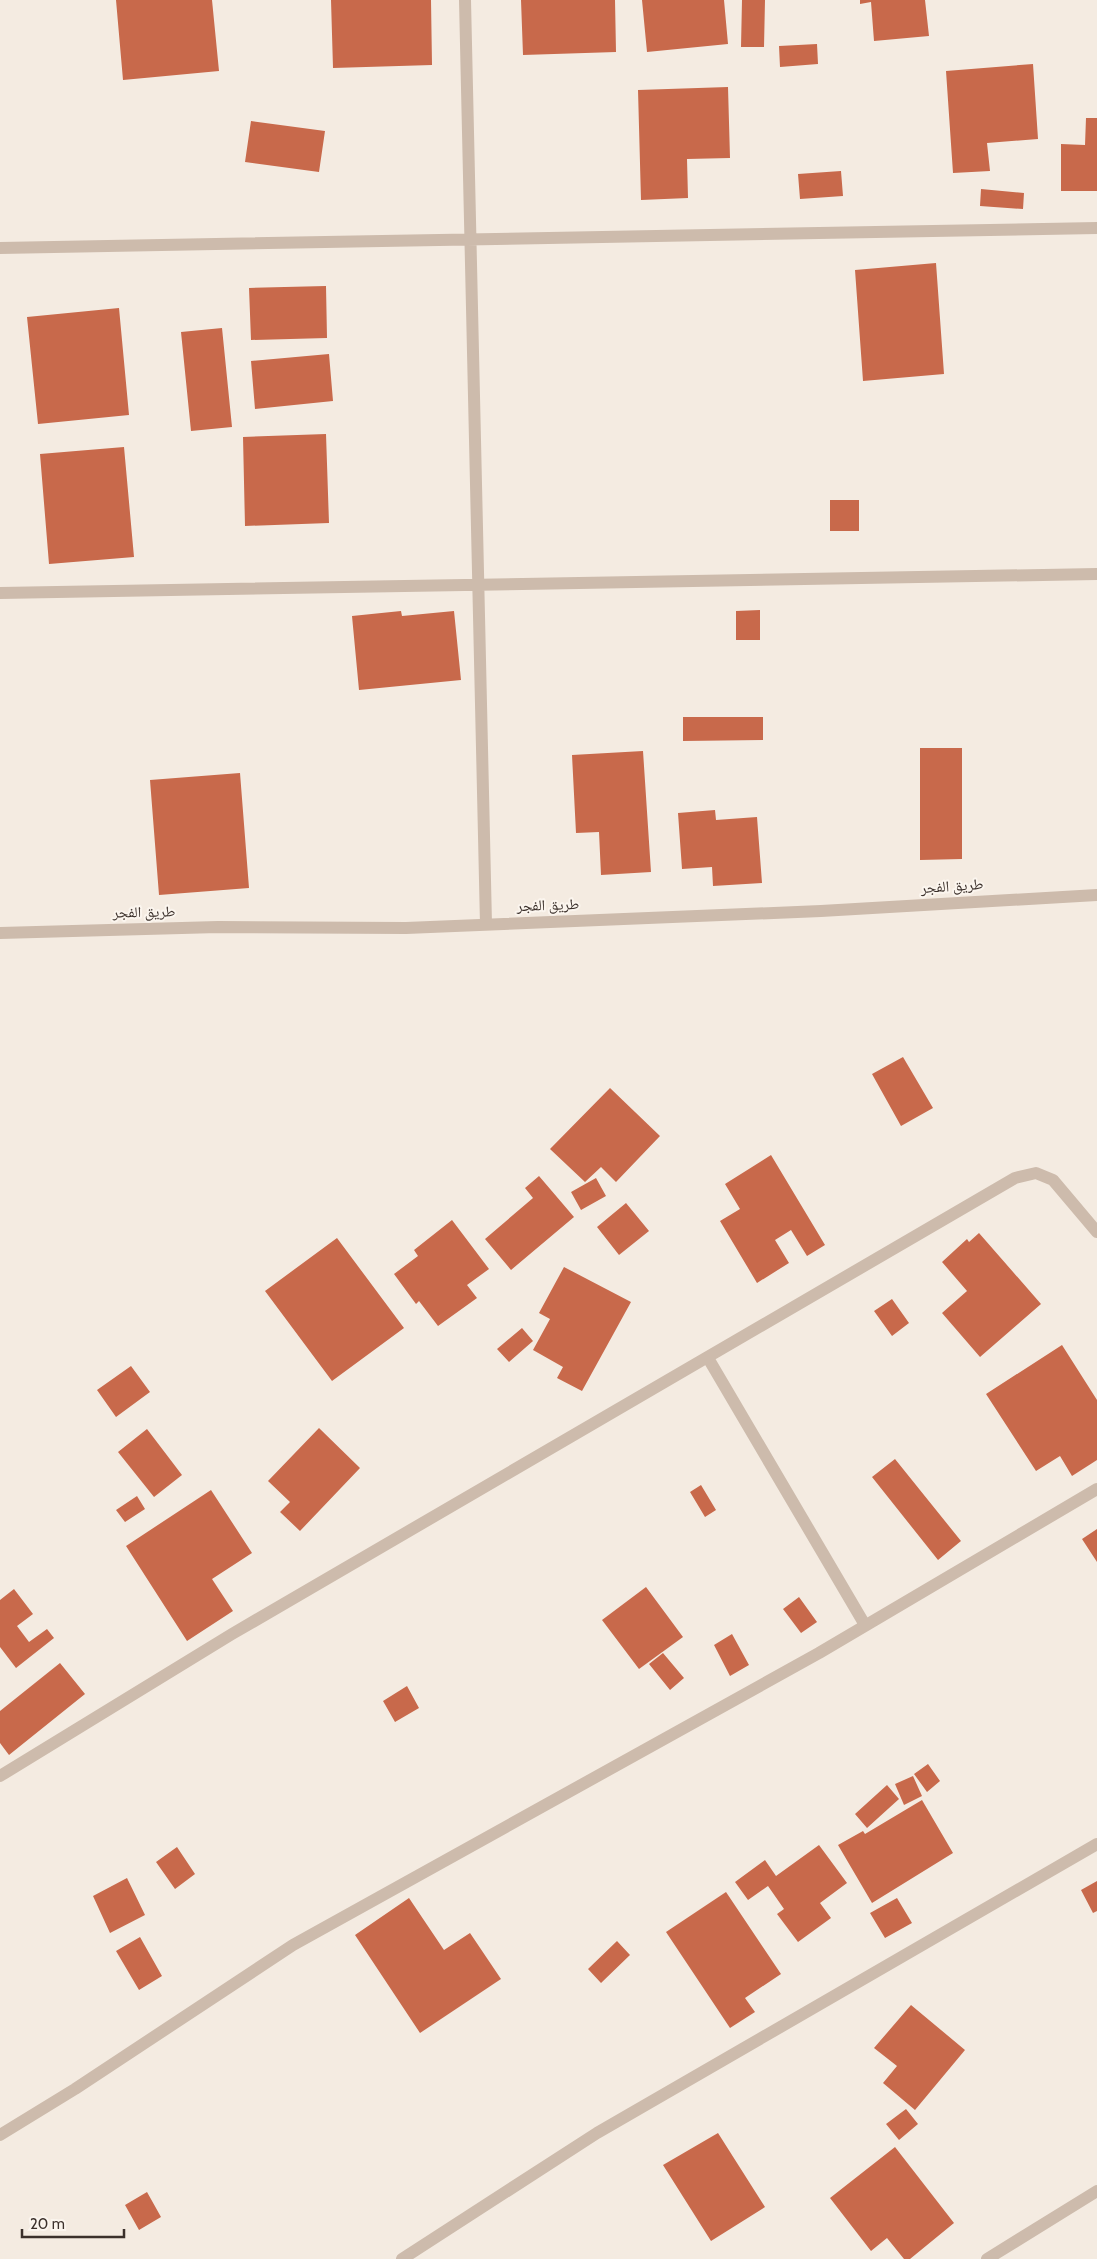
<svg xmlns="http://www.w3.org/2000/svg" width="1097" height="2259" viewBox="0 0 1097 2259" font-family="Cabin,'Noto Naskh Arabic',sans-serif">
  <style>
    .building { fill: #c8694b }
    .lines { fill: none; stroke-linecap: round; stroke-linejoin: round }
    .minor { stroke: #cdbbac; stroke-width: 12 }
    .labels { text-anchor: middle; stroke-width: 4; stroke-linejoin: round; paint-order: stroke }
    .street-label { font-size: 15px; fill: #3b302b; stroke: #fbf5ee }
  </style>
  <rect width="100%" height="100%" fill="#f4ebe1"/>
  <path class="building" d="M116,0h96l7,71 -96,9z
    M331,0h100l1,65 -99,3z
    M521,0h94l1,52 -93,3z
    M642,0h82l4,44 -81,8z
    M742,0h23l-1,47h-23z
    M860,0h65l4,36 -55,5 -3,-39 -11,2z
    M817,44l1,20 -38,3 -1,-21z
    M1033,64l5,75 -51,4 3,28 -37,2 -7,-102z
    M728,87l2,71 -43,1 1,39 -47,2 -3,-110z
    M1086,118h11v73h-36v-47l24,1z
    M251,121l74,10 -6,41 -74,-10z
    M841,171l2,25 -43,3 -2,-25z
    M981,189l43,4 -1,16 -43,-3z
    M936,263l8,111 -81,7 -8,-111z
    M326,286l1,52 -76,2 -2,-52z
    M119,308l10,107 -91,9 -11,-107z
    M222,328l10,99 -41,4 -10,-99z
    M329,354l4,47 -78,8 -4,-48z
    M326,434l3,89 -84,3 -2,-89z
    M124,447l10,110 -85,7 -9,-110z
    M830,500h29v31h-29z
    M760,610v30h-24v-29z
    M401,611l1,5 52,-5 7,69 -102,10 -7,-74z
    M683,717h80v23l-80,1z
    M920,748h42v111l-42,1z
    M643,751l8,121 -50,3 -2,-43 -23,1 -4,-78z
    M240,773l9,115 -90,7 -9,-115z
    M715,810l1,10 41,-3 5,66 -49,3 -1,-19 -30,2 -4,-56z
    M903,1057l30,51 -32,18 -29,-52z
    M610,1088l50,48 -44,46 -15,-15 -16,15 -35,-33z
    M771,1155l54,90 -18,11 -16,-26 -16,10 14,23 -32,20 -37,-62 20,-12 -15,-25z
    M539,1176l35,41 -63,53 -26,-31 48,-41 -8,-10z
    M596,1178l10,18 -25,14 -10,-18z
    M626,1203l23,28 -30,24 -22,-28z
    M452,1220l37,49 -22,16 10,13 -39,28 -19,-25 -3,3 -22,-30 24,-18 -4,-6z
    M979,1233l62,71 -61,53 -38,-44 25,-22 -25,-29 25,-23 2,3z
    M337,1238l67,90 -72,53 -67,-90z
    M564,1267l67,35 -49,89 -25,-13 6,-11 -30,-17 17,-31 -11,-6z
    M892,1299l17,24 -17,13 -18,-25z
    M522,1328l11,13 -24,21 -12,-13z
    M1062,1345l35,55v60l-25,16 -12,-20 -24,15 -50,-77z
    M131,1366l19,26 -34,25 -19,-27z
    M319,1428l41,40 -60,63 -20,-19 10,-10 -22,-21z
    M147,1429l35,46 -28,22 -36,-45z
    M895,1459l66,82 -23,19 -66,-83z
    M701,1485l15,25 -11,7 -15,-25z
    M211,1490l41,63 -40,26 21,32 -46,30 -61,-95z
    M137,1496l8,13 -20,13 -9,-12z
    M1097,1529v33l-15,-23z
    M646,1587l37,50 -44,32 -37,-49z
    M14,1589l19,25 -16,12 12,16 18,-13 7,9 -38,30 -16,-21v-47z
    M799,1597l18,25 -16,11 -18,-24z
    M732,1634l17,31 -19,11 -16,-31z
    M663,1653l21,25 -14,12 -21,-26z
    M60,1663l25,31 -76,61 -9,-12v-32z
    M407,1686l12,22 -24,14 -12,-21z
    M928,1764l12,17 -13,11 -13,-18z
    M913,1776l9,20 -18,9 -9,-21z
    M887,1785l12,14 -32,29 -12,-14z
    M922,1800l31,53 -81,50 -34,-58 25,-14 2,3z
    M819,1845l28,38 -27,20 11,15 -33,24 -21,-28 7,-5 -16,-23 -20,14 -13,-18 30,-22 11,16z
    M177,1847l18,27 -20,15 -19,-27z
    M127,1878l18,37 -35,18 -17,-37z
    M1097,1881v30l-4,2 -12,-23z
    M726,1892l55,82 -36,24 10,14 -25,16 -64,-96z
    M409,1898l35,52 26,-17 31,46 -81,54 -65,-98z
    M897,1898l15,25 -27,15 -15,-25z
    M140,1937l22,39 -23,14 -23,-39z
    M617,1941l13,14 -29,28 -13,-14z
    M911,2005l54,45 -50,60 -32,-27 14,-17 -23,-18z
    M906,2109l12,15 -19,16 -13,-16z
    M718,2133l47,74 -54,34 -48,-76z
    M895,2147l59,76 -44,36h-6l-17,-21 -16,13 -41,-53z
    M147,2192l14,25 -22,13 -14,-25z"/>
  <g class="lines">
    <path class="minor" d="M465,0l21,924
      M0,248l1097,-20
      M0,593l1097,-19
      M0,933l218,-6 188,1 415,-17 276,-16
      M708,1358l157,267
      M0,1776l232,-142 783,-456 21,-5 17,7 44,52
      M0,2135l75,-46 218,-144 526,-292 278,-164
      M402,2259l195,-126 500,-289
      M987,2259l110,-68"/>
  </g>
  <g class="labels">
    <g class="street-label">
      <text transform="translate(952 886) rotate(-4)" y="5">طريق الفجر</text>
      <text transform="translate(548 905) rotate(-2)" y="5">طريق الفجر</text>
      <text transform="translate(144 912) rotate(-1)" y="5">طريق الفجر</text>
    </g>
  </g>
  <path d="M22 2229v8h102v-8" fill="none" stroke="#3b302b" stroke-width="2.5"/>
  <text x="30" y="2229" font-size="15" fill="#3b302b" stroke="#fbf5ee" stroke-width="4" paint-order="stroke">20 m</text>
</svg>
